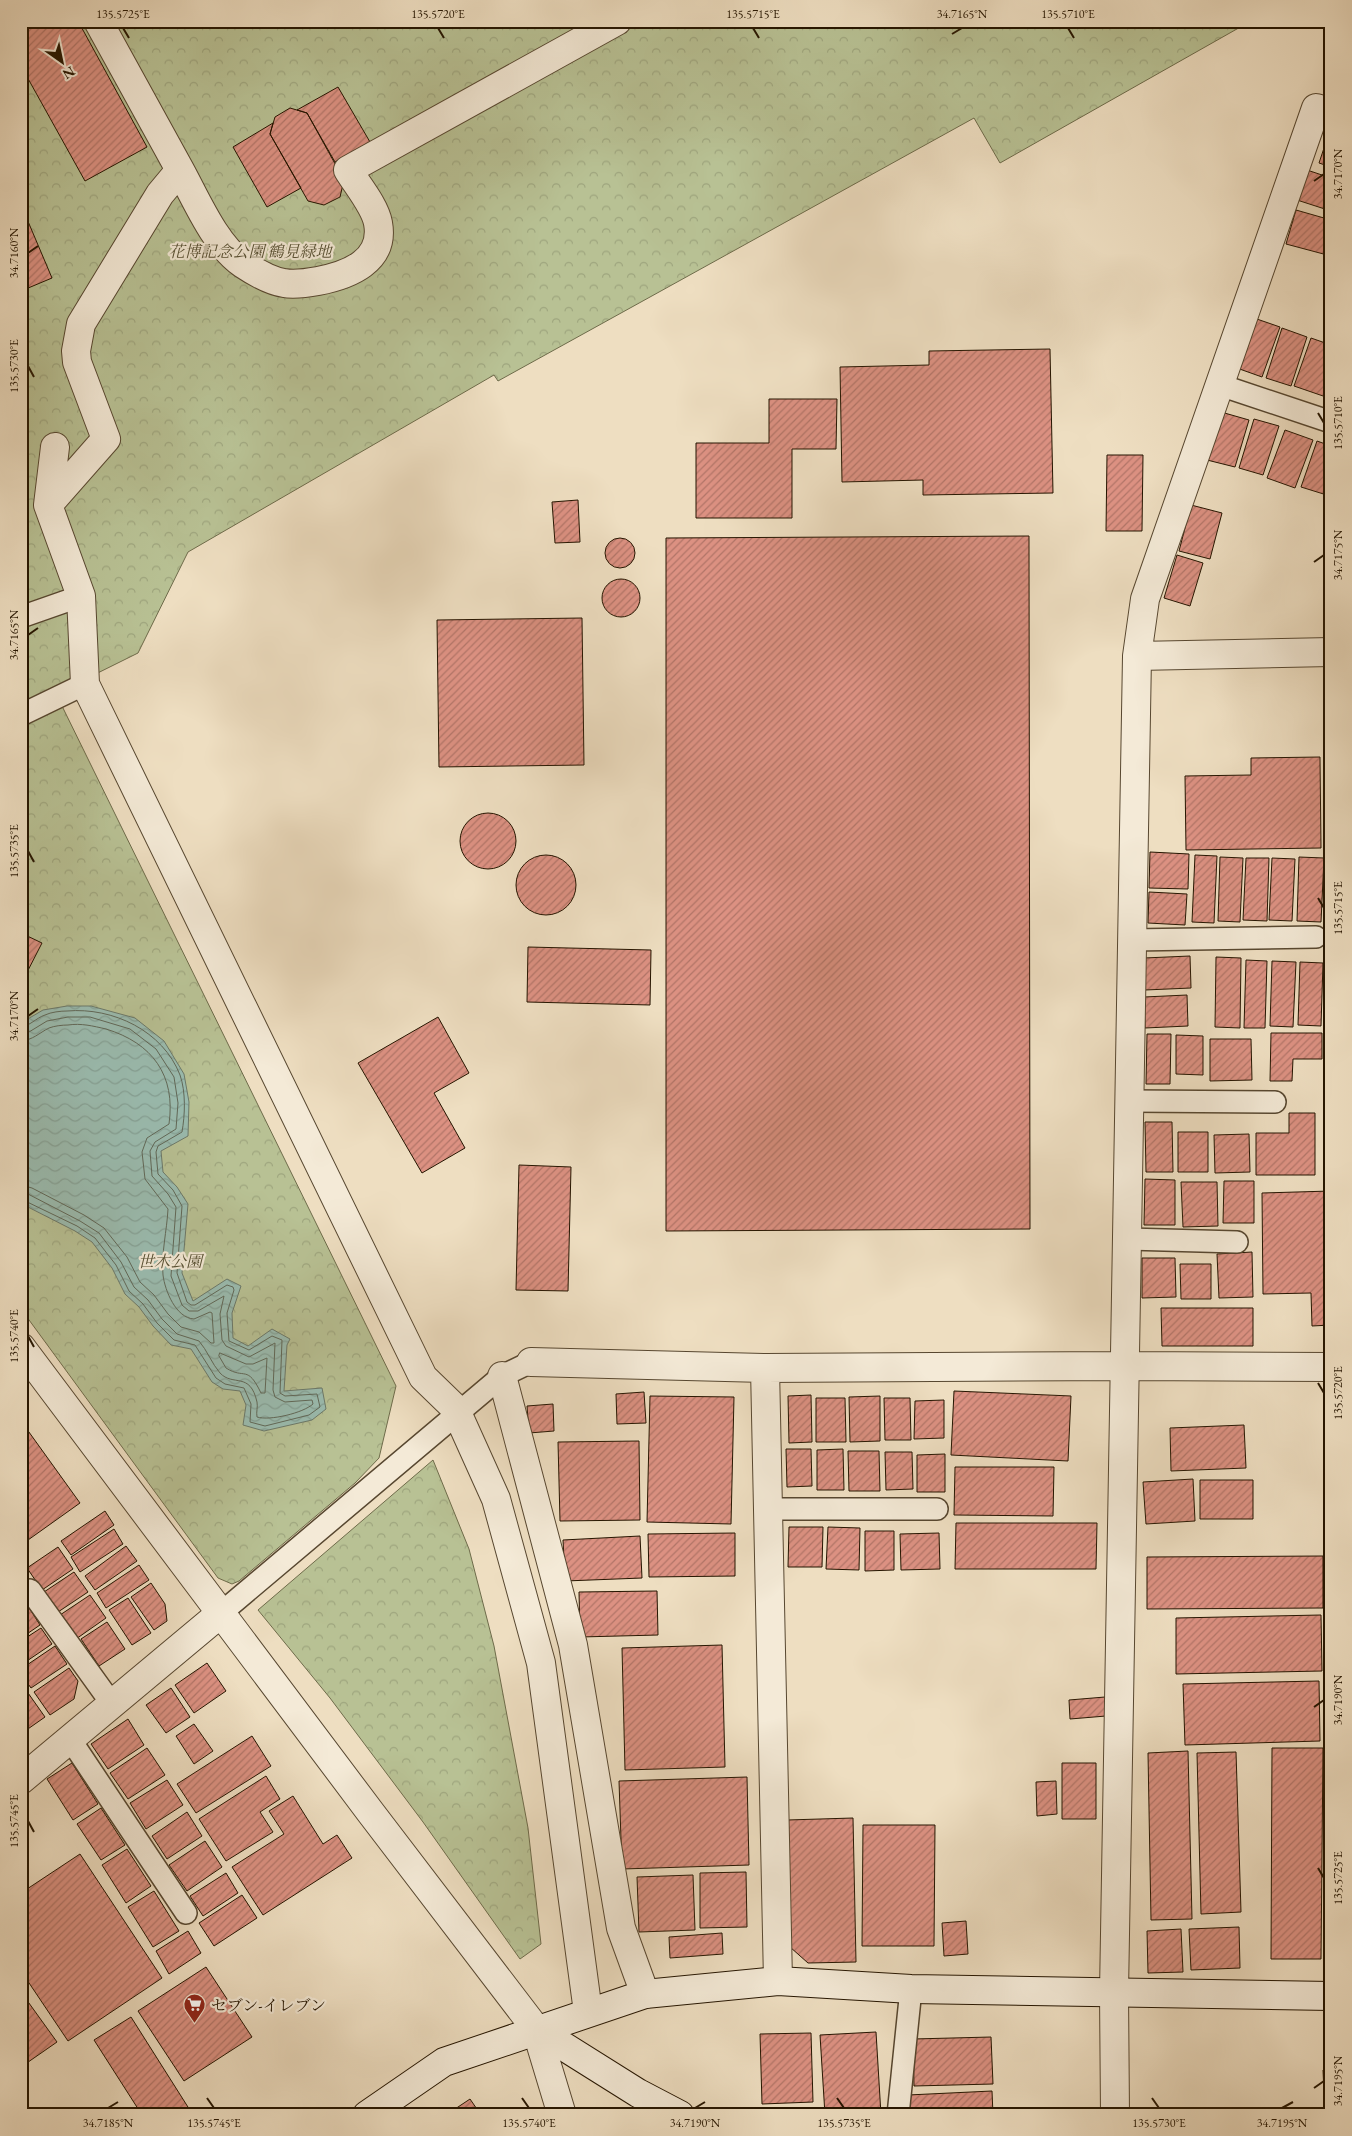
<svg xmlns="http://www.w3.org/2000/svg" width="1352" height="2136" viewBox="0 0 1352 2136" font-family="'EB Garamond','Noto Serif JP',serif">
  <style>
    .park { fill: url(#park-crowns); stroke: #6e6b4a }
    .water { fill: url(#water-waves); stroke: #6b796a }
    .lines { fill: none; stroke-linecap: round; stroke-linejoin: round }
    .shore { stroke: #606858; stroke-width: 1 }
    .building { fill: url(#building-hatch); stroke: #251500 }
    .lane-casing { stroke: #574730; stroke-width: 24 }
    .street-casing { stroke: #574730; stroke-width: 30 }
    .secondary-casing { stroke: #251500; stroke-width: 30 }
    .lane { stroke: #f4ead7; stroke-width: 21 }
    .street { stroke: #f4ead7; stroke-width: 28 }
    .secondary { stroke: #f4ead7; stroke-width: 28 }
    .ticks { fill: none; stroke: #251500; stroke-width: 2 }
    .labels { text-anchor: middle; stroke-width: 4.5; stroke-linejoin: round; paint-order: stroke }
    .park-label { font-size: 16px; font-style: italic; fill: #585134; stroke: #f4ead7 }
    .poi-label { font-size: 16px; fill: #251500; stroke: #f4ead7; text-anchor: start }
    .neatline { fill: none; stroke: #251500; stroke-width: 2 }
    .ticks-label { font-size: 12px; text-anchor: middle; fill: #251500 }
  </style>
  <defs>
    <pattern id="park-crowns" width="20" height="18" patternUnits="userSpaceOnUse" patternTransform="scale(1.25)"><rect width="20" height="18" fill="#b8c194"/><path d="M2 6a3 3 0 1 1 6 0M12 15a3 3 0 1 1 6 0" fill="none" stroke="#9ea57e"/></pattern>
    <pattern id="water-waves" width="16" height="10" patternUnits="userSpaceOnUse" patternTransform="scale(1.25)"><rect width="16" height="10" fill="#9abcb0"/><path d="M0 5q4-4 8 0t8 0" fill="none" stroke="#85a196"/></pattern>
    <pattern id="building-hatch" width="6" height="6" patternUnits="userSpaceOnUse" patternTransform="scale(1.25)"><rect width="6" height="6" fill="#dc9182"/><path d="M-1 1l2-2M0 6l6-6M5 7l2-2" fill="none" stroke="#b27568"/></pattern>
  </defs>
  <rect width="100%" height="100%" fill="#eedec1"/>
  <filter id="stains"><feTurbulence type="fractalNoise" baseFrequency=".004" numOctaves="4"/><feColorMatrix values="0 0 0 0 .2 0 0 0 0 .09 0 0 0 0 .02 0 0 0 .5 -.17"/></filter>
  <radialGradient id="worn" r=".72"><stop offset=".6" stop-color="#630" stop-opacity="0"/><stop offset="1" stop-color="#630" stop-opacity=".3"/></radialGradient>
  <path class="park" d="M21,21h1230l-251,142 -26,-45 -476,263 -4,-6 -306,177 -50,101 -117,58z
    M61,704l335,682 -17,72 -24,25 -116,98 -7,3 -14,-6 -197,-269v-585z
    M433,1460l36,89 25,97 34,182 13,116 -21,15 -97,-137 -93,-124 -72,-88z"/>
  <path class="water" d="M67,1006h24l44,12 29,23 20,33 5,28 -1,34 -27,15 2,21 14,15 11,17 -6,69 11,28 34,-22 14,7 -9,27 1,25 15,8 24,-17 18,10 -3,6 -3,46 38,-3 4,21 -14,11 -48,11 -21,-6 3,-20 -6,-14 -17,-2 -11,-7 -21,-33 -20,-4 -18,-19 -14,-19 -14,-13 -13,-26 -20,-26 -17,-11 -49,-25 -5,-4v-179l22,-13z"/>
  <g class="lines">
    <path class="shore" d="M21,1027c9,-1 15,-9 24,-12 6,-3 16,-4 22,-4 46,-4 96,20 113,64 6,17 5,40 2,57l-24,14 -2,6 2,22 15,16 9,16 -5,67 10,29 4,3h4l32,-20 6,2 1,3 -7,23 2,28 20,9 23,-14 10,4 -2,53 5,3 32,-2 3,13 -11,8 -44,11 -15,-4 1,-18 -7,-16 -19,-4 -9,-6 -21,-33 -21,-5 -17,-17 -14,-19 -14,-13 -13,-26 -21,-27 -18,-12 -56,-27
      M21,1033l8,-1 18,-11 21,-4h22l40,12 26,20 18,28 4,26 -2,26 -21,13 -5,9 2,25 16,18 8,13 -5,69 11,29 7,6h9l26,-15 -4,18 2,26 4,6 23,11 26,-14 -2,47 2,7 10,5 27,-2 1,4c-10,9 -43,17 -56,13 -1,-5 1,-10 0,-15 -7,-31 -24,-15 -37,-29 -8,-9 -13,-23 -21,-32l-22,-7 -15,-15 -14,-19 -14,-13 -13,-25 -22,-29 -19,-12 -52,-27 -7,-1
      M21,1041c12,-1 18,-8 28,-13 5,-2 13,-3 19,-3 13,-2 25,1 38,4 46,14 70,46 63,95l-22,14 -5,14 3,27 23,30c-1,21 -7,45 -5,66 2,16 13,43 31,44l16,-7 2,1 2,30h-3l-12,-11 -18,-5 -13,-13 -14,-19 -14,-13 -13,-25 -23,-29 -20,-13 -52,-27 -11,-3
      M220,1353l26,11h7l14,-6 -2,35h-4c-14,-29 -16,-13 -35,-25l-7,-12z"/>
  </g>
  <path class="building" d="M21,21h57l69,126 -62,34 -64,-115z
    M338,87l32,55 -35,20 -28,-49 -10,-3z
    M290,108l17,5 37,67 -4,17 -16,8 -16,-4 -38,-67 5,-17z
    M273,123l-3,11 31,54 -34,19 -34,-60z
    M1331,127v40l-12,-4z
    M1307,170l24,8v33l-34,-11z
    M1296,210l35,10v36l-45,-12z
    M27,219l25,59 -31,13v-70z
    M1251,317l29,10 -18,50 -28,-10z
    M1282,328l25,9 -16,49 -25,-8z
    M1311,338l20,7v38l-5,14 -32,-11z
    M1050,349l3,144 -130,2v-15l-81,2 -2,-115 89,-2v-14z
    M769,399h68l-1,50h-44v69h-96v-75h73z
    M1221,412l28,8 -14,47 -28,-7z
    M1254,419l25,7 -16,49 -24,-7z
    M1285,430l28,10 -18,48 -28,-10z
    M1317,441l14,5 -1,50 -29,-9z
    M1107,455h36l-1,76h-36z
    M578,500l2,42 -25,1 -3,-41z
    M1191,505l31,8 -12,46 -31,-8z
    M1029,536l1,693 -364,2v-693z
    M605 553a15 15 0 1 1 30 0a15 15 0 1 1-30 0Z
    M1177,555l26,8 -13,43 -26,-8z
    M602 598a19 19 0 1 1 38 0a19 19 0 1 1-38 0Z
    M582,618l2,147 -145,2 -2,-147z
    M1320,757l1,91 -135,2 -1,-74 66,-1v-17z
    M460 841a28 28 0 1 1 56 0a28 28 0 1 1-56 0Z
    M1150,852l39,2 -1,35 -39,-1z
    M1195,855l22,1 -3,67 -22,-1z
    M516 885a30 30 0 1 1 60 0a30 30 0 1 1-60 0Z
    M1220,857l23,1 -3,64 -22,-1z
    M1299,857l25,1 -3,64 -24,-1z
    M1246,858h23l-2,63 -24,-1z
    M1272,858l23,1 -3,62 -23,-1z
    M1149,892l38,2 -2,31 -37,-2z
    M21,933l21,10 -21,41z
    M528,947l123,3 -1,55 -123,-3z
    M1190,956l1,32 -46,2 -1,-32z
    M1216,957l25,1 -1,70 -25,-1z
    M1246,960l21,1 -2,67h-21z
    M1272,961l24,1 -3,65 -23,-1z
    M1300,962l23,1 -2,63 -23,-1z
    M1187,995l1,31 -43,2 -1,-31z
    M438,1017l31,56 -35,20 31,55 -43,25 -64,-110z
    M1271,1033h51v26h-29l-1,22h-22z
    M1147,1034h24l-1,50h-24z
    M1176,1035l27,1v39l-27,-1z
    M1210,1039h41l1,41 -42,1z
    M1289,1113h26v62h-59v-42h33z
    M1145,1122h27l1,50h-27z
    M1178,1132h30v40h-30z
    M1249,1134l1,38 -35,1 -1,-38z
    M1326,1134h5v39h-4z
    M519,1165l52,2 -3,124 -52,-1z
    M1145,1179l30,1v45h-31z
    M1224,1181h30v42h-31z
    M1181,1182h36l1,44 -35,1z
    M1331,1191v134l-19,1 -1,-33 -48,1 -1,-101z
    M1252,1252l1,45 -34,1 -2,-44z
    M1142,1258h33l1,39 -34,1z
    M1180,1264h31v35h-30z
    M1161,1308h92v38h-91z
    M954,1391l117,5 -3,65 -117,-6z
    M644,1392l2,31 -29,1 -1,-30z
    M811,1395l1,47 -23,1 -1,-47z
    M650,1396l84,1 -3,127 -84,-2z
    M880,1396v45l-30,1 -1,-45z
    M816,1398h29l1,44h-30z
    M884,1398h26l1,42h-26z
    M944,1400v38l-30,1 1,-38z
    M553,1404l1,27 -25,2 -2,-27z
    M21,1421l59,82 -59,42z
    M1244,1425l2,43 -75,3 -1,-43z
    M639,1441l1,79 -80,1 -2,-79z
    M786,1449h25l1,37 -25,1z
    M843,1449l1,41h-27v-40z
    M848,1451h31l1,40h-31z
    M885,1452h27l1,37 -27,1z
    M945,1454v38h-28v-37z
    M955,1467h99l-1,49 -99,-1z
    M1193,1479l2,42 -49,3 -3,-42z
    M1200,1480h53v39h-53z
    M105,1511l9,14 -43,30 -10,-14z
    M956,1523h141l-1,46h-141z
    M789,1527h34l-1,40h-34z
    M828,1527l32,1 -1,42 -33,-1z
    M114,1529l9,15 -43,28 -9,-15z
    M865,1531h29v39l-29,1z
    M735,1533v43l-86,1 -1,-43z
    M939,1533l1,36 -39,1 -1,-36z
    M640,1536l2,42 -77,3 -2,-41z
    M126,1546l11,15 -42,29 -10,-14z
    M58,1547l15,22 -31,21 -15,-22z
    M1323,1556v52l-176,1v-52z
    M139,1565l10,15 -43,28 -9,-15z
    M74,1572l14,20 -30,20 -14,-20z
    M151,1583l14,21 2,17 -13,9 -23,-33z
    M657,1591l1,44 -78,2 -1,-45z
    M90,1595l16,23 -30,21 -16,-24z
    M128,1598l23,35 -19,12 -23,-35z
    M28,1606l12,19 -19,13v-27z
    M1321,1615l1,56 -146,3v-56z
    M107,1622l18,27 -26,17 -18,-27z
    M41,1628l11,16 -31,21v-24z
    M722,1645l3,122 -100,3 -3,-122z
    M55,1646l12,18 -36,24 -10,-14v-5z
    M207,1663l19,28 -32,22 -19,-28z
    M69,1668l9,13 -4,18 -24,16 -16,-23z
    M1329,1674h2l-1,145z
    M1319,1681l1,60 -135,4 -2,-61z
    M21,1683l24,34 -20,14 -4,-5z
    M171,1688l19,29 -24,16 -20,-28z
    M1105,1697l1,19 -36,3 -1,-19z
    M128,1719l16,26 -36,24 -17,-25z
    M194,1724l19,27 -19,13 -18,-28z
    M252,1736l19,30 -75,47 -19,-29z
    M147,1748l18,27 -37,24 -18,-26z
    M1272,1748h51l-2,211h-50z
    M1188,1751l4,168 -41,1 -3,-167z
    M1236,1752l5,160 -40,2 -4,-161z
    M72,1763l26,41 -25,16 -26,-41z
    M1062,1763h34v56h-34z
    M266,1776l14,23 -20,13 13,20 -47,29 -27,-42z
    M747,1777l2,88 -127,4 -3,-88z
    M167,1780l16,25 -37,24 -16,-26z
    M1056,1781l1,33 -20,2 -1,-34z
    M293,1796l30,48 14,-9 15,23 -89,57 -31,-48 52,-33 -15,-23z
    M101,1808l24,37 -24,15 -24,-36z
    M187,1812l15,24 -35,23 -15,-23z
    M853,1818l3,144 -48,1 -18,-16 -3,-127z
    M863,1825h72l-1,121h-72z
    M205,1841l17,26 -35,24 -18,-26z
    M127,1849l24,37 -25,17 -24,-38z
    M80,1854l82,124 -94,63 -47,-70v-78z
    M746,1872l1,55 -47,1v-55z
    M226,1873l12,20 -35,23 -13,-20z
    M693,1875l2,55 -56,2 -2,-55z
    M154,1891l25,40 -26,16 -25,-40z
    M242,1895l15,23 -43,28 -15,-23z
    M966,1921l2,33 -24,2 -2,-33z
    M1239,1927l1,41 -49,2 -2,-41z
    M1181,1929l2,43 -35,1 -1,-42z
    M188,1931l13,22 -32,21 -13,-23z
    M722,1933l1,21 -53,4 -1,-21z
    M206,1967l46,70 -68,44 -46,-70z
    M21,1992l36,50 -36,25z
    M131,2017l62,98h-51l-48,-75z
    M876,2032l5,83h-56l-5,-80z
    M811,2033l2,69 -51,2 -2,-70z
    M991,2037l2,47 -79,2 -1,-47z
    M1331,2069v46h-6l-2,-45z
    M992,2091l1,24h-84l-1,-20z
    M470,2099l11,16h-35z"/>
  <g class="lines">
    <defs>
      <path id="lane" d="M1220,385l111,37
        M21,617l60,-21
        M21,715l64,-31
        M1132,940l184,-3
        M1130,1101l145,1
        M1128,1239l109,3
        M768,1509h169
        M30,1590l82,114
        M221,1613l281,-237 29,-14
        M70,1739l116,174
        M898,2115l13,-126"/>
      <path id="street" d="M180,170c16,29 35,75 63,94 12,8 27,17 41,19 11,2 23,0 34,-2 31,-6 67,-20 60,-58 -3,-17 -21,-38 -30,-53l269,-149
        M55,447l-7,58 33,91 4,88 338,693 32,31 41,91 45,164 47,349
        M48,505l58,-66 -29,-77 -1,-11 5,-27 79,-130 20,-24 -82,-149
        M1137,656l194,-4
        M21,1347l350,466 165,216 26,86
        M531,1362l234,6 360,-2 206,1
        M765,1368l13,613
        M502,1376l71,269 48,283 24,66
        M21,1780l200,-167
        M1115,2115l-1,-123 23,-1336 8,-57 171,-491 15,4"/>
      <path id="secondary" d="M536,2029l102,64 42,22
        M367,2115l77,-53 201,-68 133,-13 133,8 420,7"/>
    </defs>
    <use href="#lane" class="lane-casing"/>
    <use href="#street" class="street-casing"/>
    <use href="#secondary" class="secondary-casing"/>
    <use href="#lane" class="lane"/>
    <use href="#street" class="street"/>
    <use href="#secondary" class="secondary"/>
  </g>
  <path class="ticks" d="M123,28l6,10M438,28l6,10M753,28l6,10M1068,28l6,10M952,34l10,-6M1314,181l10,-7M28,253l10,-7M28,366l6,11M1318,413l6,10M1314,562l10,-7M28,635l10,-7M28,851l6,11M1318,898l6,10M28,1016l10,-7M28,1336l6,11M1318,1383l6,10M1314,1707l10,-7M28,1821l6,11M1318,1868l6,10M1314,2088l10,-7M207,2098l7,10M522,2098l7,10M837,2098l7,10M1152,2098l7,10M108,2108l10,-6M695,2108l10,-6M1282,2108l11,-6"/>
  <defs>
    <symbol id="supermarket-pin" viewBox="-11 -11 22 30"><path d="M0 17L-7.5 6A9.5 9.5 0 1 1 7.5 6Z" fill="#8f2418" stroke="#f4ead7"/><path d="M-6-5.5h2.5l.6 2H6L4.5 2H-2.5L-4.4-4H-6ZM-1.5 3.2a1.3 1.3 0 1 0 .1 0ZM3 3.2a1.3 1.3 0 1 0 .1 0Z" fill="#fff"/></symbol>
  </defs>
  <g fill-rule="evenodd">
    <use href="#supermarket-pin" x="182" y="1992" width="25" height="34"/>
  </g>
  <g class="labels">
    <g class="park-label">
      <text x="250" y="257">花博記念公園 鶴見緑地</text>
      <text x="170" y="1267">世木公園</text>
    </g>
    <g class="poi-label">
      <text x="211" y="2011">セブン-イレブン</text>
    </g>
  </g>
  <rect width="1352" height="2136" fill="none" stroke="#eedec1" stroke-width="55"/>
  <g transform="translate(62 62) rotate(147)" stroke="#f4ead7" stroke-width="4" paint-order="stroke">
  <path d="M0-4L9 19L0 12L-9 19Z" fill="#251500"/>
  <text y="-8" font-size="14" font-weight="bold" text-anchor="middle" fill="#251500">N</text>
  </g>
  <rect x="28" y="28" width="1296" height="2080" class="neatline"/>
  <g class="ticks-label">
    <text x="123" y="18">135.5725°E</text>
    <text x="438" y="18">135.5720°E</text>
    <text x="753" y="18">135.5715°E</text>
    <text x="962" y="18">34.7165°N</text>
    <text x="1068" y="18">135.5710°E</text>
    <text transform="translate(1338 174) rotate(-90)" y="4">34.7170°N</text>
    <text transform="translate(14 253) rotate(-90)" y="4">34.7160°N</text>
    <text transform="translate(14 366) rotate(-90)" y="4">135.5730°E</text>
    <text transform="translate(1338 423) rotate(-90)" y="4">135.5710°E</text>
    <text transform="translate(1338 555) rotate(-90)" y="4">34.7175°N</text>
    <text transform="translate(14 635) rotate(-90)" y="4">34.7165°N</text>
    <text transform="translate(14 851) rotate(-90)" y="4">135.5735°E</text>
    <text transform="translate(1338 908) rotate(-90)" y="4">135.5715°E</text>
    <text transform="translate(14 1016) rotate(-90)" y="4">34.7170°N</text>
    <text transform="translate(14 1336) rotate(-90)" y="4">135.5740°E</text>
    <text transform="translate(1338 1393) rotate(-90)" y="4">135.5720°E</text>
    <text transform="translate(1338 1700) rotate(-90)" y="4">34.7190°N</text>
    <text transform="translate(14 1821) rotate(-90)" y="4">135.5745°E</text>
    <text transform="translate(1338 1878) rotate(-90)" y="4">135.5725°E</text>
    <text transform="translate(1338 2081) rotate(-90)" y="4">34.7195°N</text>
    <text x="108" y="2127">34.7185°N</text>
    <text x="214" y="2127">135.5745°E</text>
    <text x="529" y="2127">135.5740°E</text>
    <text x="695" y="2127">34.7190°N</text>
    <text x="844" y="2127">135.5735°E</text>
    <text x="1159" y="2127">135.5730°E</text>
    <text x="1282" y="2127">34.7195°N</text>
  </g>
  <rect width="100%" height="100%" filter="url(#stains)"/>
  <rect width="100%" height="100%" fill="url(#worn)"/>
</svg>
